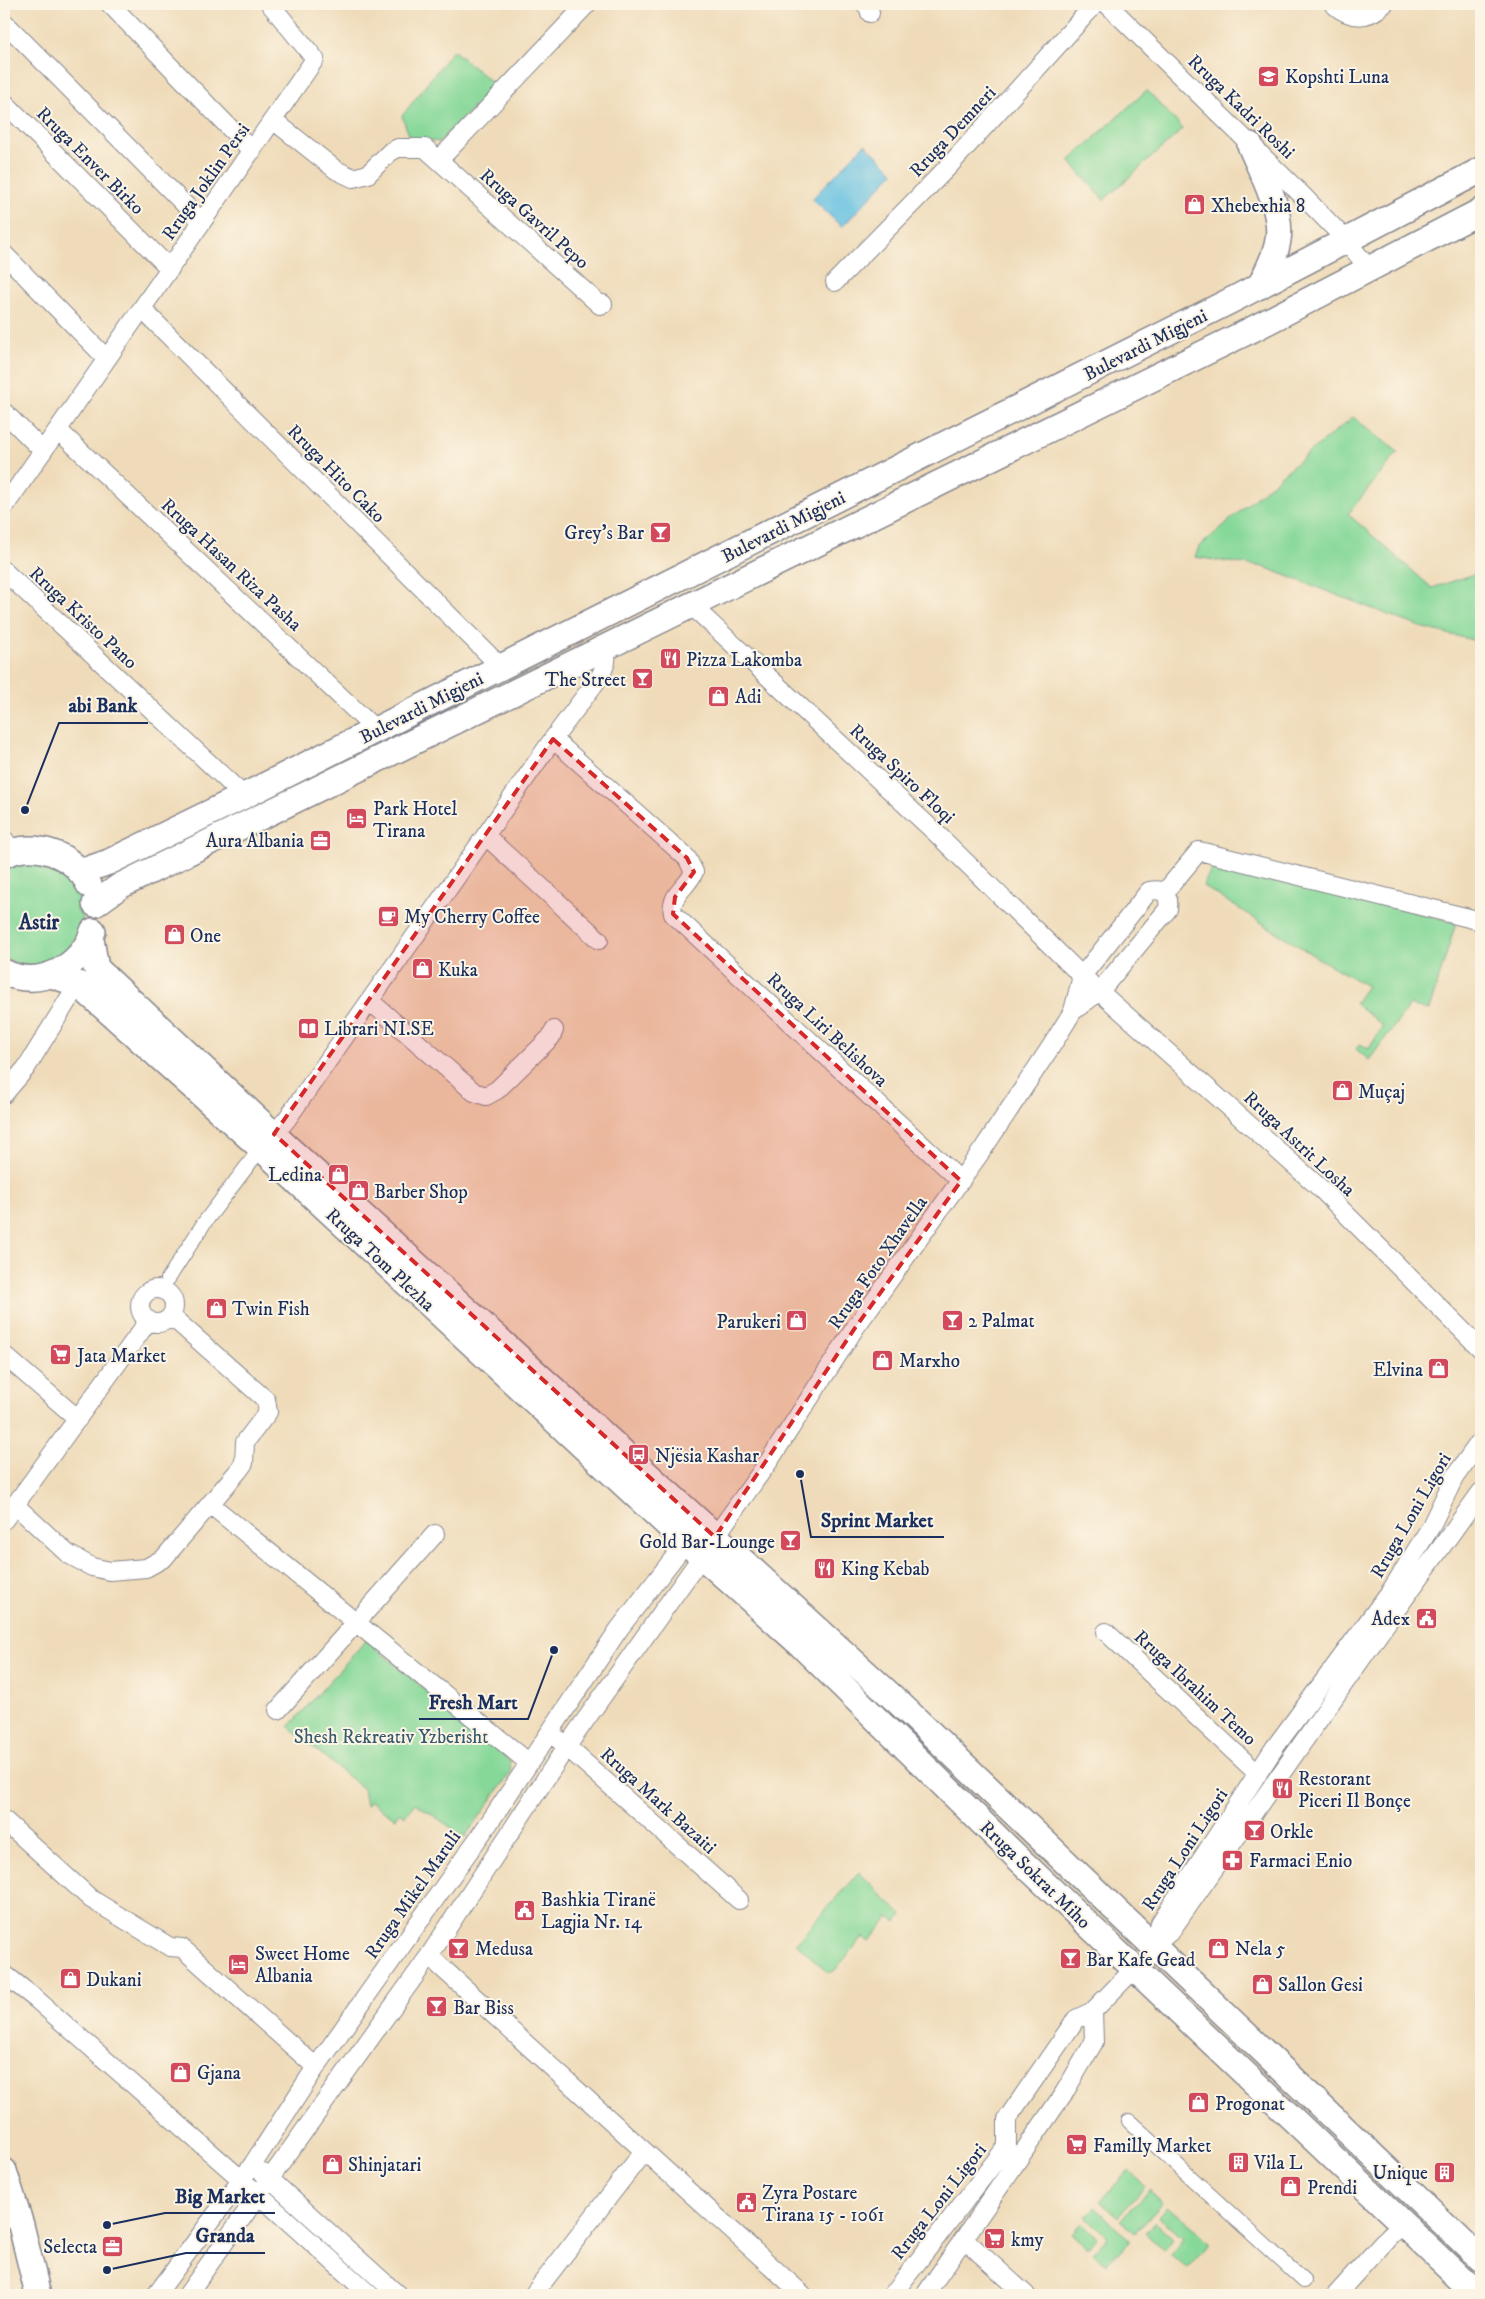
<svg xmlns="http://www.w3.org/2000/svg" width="1485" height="2299" viewBox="0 0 1485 2299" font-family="'IM FELL DW Pica',serif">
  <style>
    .green { fill: #86d899; stroke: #50847c }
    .water { fill: #63c0e1; stroke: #3f78a0 }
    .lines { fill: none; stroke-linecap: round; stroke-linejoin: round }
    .pedestrian-casing { stroke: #85858c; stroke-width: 16 }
    .minor-casing { stroke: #85858c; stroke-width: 20 }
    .secondary-casing { stroke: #85858c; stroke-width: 28 }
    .pedestrian { stroke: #fff; stroke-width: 14 }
    .minor { stroke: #fff; stroke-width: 18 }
    .secondary { stroke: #fff; stroke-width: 25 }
    .marked { fill: #d62828; fill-opacity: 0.2; stroke: #d62828; stroke-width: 4; stroke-dasharray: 10 6; stroke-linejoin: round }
    .labels { text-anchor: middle; stroke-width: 4; stroke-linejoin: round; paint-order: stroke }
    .poi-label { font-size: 19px; fill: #1b2f5e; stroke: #fcf5e5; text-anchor: start }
    .street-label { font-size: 19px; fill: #1b2f5e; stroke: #fcf5e5 }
    .park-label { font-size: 19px; fill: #36596d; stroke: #fcf5e5 }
    .quarter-label { font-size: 21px; font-weight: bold; fill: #1b2f5e; stroke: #fcf5e5 }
    .leader { fill: none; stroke: #1b2f5e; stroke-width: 2 }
    .callout-dot { fill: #1b2f5e; stroke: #fcf5e5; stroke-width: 2 }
    .callout-label { font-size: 20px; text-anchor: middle; font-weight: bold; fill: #1b2f5e; stroke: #fcf5e5; stroke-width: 4; stroke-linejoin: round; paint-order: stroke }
  </style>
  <rect width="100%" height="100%" fill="#fcf5e5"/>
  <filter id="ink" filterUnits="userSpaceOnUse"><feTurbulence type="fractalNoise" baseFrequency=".02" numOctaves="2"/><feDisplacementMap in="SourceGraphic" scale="10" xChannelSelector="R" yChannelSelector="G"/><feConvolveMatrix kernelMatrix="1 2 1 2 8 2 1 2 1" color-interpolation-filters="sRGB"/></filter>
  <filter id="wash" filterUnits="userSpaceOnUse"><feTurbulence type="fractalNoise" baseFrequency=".0096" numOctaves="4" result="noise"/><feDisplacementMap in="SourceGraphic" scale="20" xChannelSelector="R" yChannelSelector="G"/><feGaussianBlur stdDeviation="1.12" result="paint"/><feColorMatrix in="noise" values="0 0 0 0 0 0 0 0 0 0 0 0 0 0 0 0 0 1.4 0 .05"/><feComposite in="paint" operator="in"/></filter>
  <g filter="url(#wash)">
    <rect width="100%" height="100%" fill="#efdbb9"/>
    <path class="green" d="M453,50l42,35 -56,57 -29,-4 -8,-22z
      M1147,90l36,39 -79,71 -35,-39z
      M1353,417l45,35 -50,62 84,74 49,-16v70l-61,-15 -156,-60 -69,-10 4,-10 85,-74z
      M29,859c100,15 43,140 -25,98v-89l7,-5z
      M1230,862l226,61 -27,87 -19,-5 -41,55 -13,-11 4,-5 9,5 14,-23 -28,-23 12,-17 -51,-29 -113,-71 9,-18z
      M366,1640l144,121 1,11 -46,65 -50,-34 -10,13 -5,-4 -5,6 -25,-17 -4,5 -3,-17 -74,-62z
      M859,1872l43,43 -6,7 -7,-5 -20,25 -6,-5 -29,34 -6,2 -32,-30z
      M1129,2170l16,16 -27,31 -18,-16z
      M1149,2190l14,13 -28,30 -14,-13z
      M1095,2207l35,33 -24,25 -13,-13 14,-15 -21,-21z
      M1168,2207l43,36 -23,26 -18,-15 13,-16 -24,-21z
      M1155,2222l18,16 -10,11 -18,-17z
      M1082,2223l15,14 -10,11 -15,-14z"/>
    <path class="water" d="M865,144l29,28 -52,55 -30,-28z"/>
  </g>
  <g filter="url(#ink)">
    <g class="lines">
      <defs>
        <path id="pedestrian" d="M168,1279l36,-56 57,-75
          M1129,2121l175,160"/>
        <path id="minor" d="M110,4l142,147
          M865,4l4,3 1,6
          M1107,4l196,192 43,44 23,29
          M1333,4c17,15 35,16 51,0
          M4,22l198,200
          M4,102l166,167
          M273,120l63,50 17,8 15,-4 22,-22 8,-4h27l175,157 3,-1
          M439,160l148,-156
          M4,254l103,105
          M835,282l113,-115 147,-163
          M142,309l359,358
          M4,412l39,39
          M58,430l318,300
          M4,507l311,-448 -45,-55
          M4,571l240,225
          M691,605l247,230 144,141 238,212 161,161
          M553,739l134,119 7,14c-7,16 -25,23 -21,42l288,267
          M486,836l113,104
          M4,839l8,12
          M1165,892l34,-41 282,70
          M370,1001l104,91 12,4 11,-6 54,-53 3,-7
          M4,1094l22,-26 52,-84
          M274,1134l13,-15 266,-380 48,-64 5,-13 1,-16
          M140 1306a17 17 0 1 1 34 0a17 17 0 1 1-34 0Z
          M4,1355l74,64
          M15,1505l53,49 24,13 18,4 36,-3 18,-10 75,-88 5,-7 1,-21 23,-30 -2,-12 -95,-84
          M211,1505l317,257
          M4,1520l145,-200
          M715,1537l54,-76 86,-133 128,-179 69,-104 21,-34 9,-35 67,-85c14,-3 21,3 19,18l-68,82 -27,20
          M1106,1632l152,142
          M278,1710l157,-176
          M558,1739l181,161
          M4,1820l87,79 79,48 12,1 134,119
          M1154,1945l6,-22 115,-176 117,-158 38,-61 24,-50 27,-38
          M1154,1945l16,-13 213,-304 98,-136
          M429,1956l374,339
          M4,1974l32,25 223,196 111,100
          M263,2173l135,122
          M964,2239l62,56
          M156,2295l97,-131 63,-97 173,-244 130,-194 67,-87
          M187,2295l242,-339 138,-210 135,-190
          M533,2295l111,-144
          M892,2295l115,-149v-27l69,-100 17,-8 42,-43
          M925,2295l139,-202 30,-51 -1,-31
          M1336,2295l54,-60 13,-11"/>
        <path id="secondary" d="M1250,145c11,27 33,65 28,95 -2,16 -11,31 -18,46
          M4,855c30,-15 70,-1 85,30
          M80,872l29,-10 135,-66 992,-498 245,-128
          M95,904l25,-18 1133,-557 228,-118
          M91,939l5,29 190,178 613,557 582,556
          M4,972c35,18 78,-5 89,-41
          M51,975l27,9 183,164 425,394 115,103 218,214 459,436
          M4,2171l17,54 17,70"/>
      </defs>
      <use href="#pedestrian" class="pedestrian-casing"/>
      <use href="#minor" class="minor-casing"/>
      <use href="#secondary" class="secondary-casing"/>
      <use href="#pedestrian" class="pedestrian"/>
      <use href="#minor" class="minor"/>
      <use href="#secondary" class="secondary"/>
    </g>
  </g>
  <path class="marked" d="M553,739l134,119 7,14 -19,25 -2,17 288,267 -106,147 -140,209 -441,-403z"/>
  <defs>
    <symbol id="school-square" viewBox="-11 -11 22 22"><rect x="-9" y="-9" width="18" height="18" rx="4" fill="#d1495b" stroke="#fcf5e5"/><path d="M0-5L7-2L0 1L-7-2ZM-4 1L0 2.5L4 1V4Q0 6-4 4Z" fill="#fff"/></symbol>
    <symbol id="shop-square" viewBox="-11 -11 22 22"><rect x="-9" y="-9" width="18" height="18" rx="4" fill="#d1495b" stroke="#fcf5e5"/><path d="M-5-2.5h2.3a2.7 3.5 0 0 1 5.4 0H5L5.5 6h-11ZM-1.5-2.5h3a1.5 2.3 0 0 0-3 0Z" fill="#fff"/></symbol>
    <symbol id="bar-square" viewBox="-11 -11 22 22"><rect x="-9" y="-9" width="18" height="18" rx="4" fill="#d1495b" stroke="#fcf5e5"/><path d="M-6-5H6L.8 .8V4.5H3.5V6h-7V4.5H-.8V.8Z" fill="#fff"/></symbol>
    <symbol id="restaurant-square" viewBox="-11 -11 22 22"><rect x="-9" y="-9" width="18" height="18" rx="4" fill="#d1495b" stroke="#fcf5e5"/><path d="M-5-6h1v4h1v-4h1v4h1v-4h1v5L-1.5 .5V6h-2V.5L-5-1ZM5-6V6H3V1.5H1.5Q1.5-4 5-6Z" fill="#fff"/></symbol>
    <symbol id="hotel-square" viewBox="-11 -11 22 22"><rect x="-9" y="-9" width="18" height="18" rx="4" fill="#d1495b" stroke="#fcf5e5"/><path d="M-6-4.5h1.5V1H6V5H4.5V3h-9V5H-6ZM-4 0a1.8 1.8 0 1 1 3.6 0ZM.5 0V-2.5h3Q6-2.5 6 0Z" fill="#fff"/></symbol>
    <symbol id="office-square" viewBox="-11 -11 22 22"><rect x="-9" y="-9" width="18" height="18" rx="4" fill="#d1495b" stroke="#fcf5e5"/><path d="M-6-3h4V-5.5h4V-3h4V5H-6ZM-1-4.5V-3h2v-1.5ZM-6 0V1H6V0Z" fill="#fff"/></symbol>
    <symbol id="cafe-square" viewBox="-11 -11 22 22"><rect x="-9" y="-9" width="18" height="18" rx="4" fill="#d1495b" stroke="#fcf5e5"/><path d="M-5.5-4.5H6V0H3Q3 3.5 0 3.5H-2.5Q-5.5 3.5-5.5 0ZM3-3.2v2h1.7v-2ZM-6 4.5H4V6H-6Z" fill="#fff"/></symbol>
    <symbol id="library-square" viewBox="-11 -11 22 22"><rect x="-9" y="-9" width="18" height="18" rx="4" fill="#d1495b" stroke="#fcf5e5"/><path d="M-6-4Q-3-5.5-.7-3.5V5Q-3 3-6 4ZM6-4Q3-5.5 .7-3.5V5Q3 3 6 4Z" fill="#fff"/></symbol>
    <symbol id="supermarket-square" viewBox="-11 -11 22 22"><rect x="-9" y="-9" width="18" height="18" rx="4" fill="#d1495b" stroke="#fcf5e5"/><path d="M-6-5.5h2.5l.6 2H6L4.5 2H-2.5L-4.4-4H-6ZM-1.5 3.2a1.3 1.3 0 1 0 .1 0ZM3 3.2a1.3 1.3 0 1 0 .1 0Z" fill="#fff"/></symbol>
    <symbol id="bus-square" viewBox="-11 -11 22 22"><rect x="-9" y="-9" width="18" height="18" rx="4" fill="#d1495b" stroke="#fcf5e5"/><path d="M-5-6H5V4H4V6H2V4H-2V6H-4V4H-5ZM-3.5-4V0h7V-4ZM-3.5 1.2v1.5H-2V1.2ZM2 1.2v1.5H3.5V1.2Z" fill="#fff"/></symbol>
    <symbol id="civic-square" viewBox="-11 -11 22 22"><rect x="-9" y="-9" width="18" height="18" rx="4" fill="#d1495b" stroke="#fcf5e5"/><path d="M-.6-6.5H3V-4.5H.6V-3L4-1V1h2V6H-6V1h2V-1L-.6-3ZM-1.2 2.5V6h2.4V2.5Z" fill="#fff"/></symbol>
    <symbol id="pharmacy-square" viewBox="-11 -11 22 22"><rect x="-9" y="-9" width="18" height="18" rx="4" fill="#d1495b" stroke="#fcf5e5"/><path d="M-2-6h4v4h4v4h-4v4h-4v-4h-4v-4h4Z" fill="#fff"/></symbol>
    <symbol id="building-square" viewBox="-11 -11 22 22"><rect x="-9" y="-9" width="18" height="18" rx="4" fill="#d1495b" stroke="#fcf5e5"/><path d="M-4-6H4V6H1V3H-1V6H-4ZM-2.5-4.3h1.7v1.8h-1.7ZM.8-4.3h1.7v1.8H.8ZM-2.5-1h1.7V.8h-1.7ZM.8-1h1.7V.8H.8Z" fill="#fff"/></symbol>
  </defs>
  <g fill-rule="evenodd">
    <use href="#school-square" x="1256" y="64" width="25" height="25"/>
    <use href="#shop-square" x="1182" y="192" width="25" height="25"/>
    <use href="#bar-square" x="648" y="520" width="25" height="25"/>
    <use href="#restaurant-square" x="658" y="646" width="25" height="25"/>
    <use href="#bar-square" x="630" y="666" width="25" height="25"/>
    <use href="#shop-square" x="706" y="684" width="25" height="25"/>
    <use href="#hotel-square" x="344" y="806" width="25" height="25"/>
    <use href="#office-square" x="308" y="828" width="25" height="25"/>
    <use href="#cafe-square" x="376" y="904" width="25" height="25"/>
    <use href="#shop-square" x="162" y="922" width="25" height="25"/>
    <use href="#shop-square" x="410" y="956" width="25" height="25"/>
    <use href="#library-square" x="296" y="1016" width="25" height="25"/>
    <use href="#shop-square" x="1330" y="1078" width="25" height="25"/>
    <use href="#shop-square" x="326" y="1162" width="25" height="25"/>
    <use href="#shop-square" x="346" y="1178" width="25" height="25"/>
    <use href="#shop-square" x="204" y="1296" width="25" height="25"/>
    <use href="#bar-square" x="940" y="1308" width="25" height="25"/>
    <use href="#shop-square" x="784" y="1308" width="25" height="25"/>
    <use href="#supermarket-square" x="48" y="1342" width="25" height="25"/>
    <use href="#shop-square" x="870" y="1348" width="25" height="25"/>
    <use href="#shop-square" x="1426" y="1356" width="25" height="25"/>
    <use href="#bus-square" x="626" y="1442" width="25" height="25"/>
    <use href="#bar-square" x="778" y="1528" width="25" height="25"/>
    <use href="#restaurant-square" x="812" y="1556" width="25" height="25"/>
    <use href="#civic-square" x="1414" y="1606" width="25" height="25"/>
    <use href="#restaurant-square" x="1270" y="1776" width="25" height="25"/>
    <use href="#bar-square" x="1242" y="1818" width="25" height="25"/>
    <use href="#pharmacy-square" x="1220" y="1848" width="25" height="25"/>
    <use href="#civic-square" x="512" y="1898" width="25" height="25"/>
    <use href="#bar-square" x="446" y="1936" width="25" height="25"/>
    <use href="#shop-square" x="1206" y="1936" width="25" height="25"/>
    <use href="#bar-square" x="1058" y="1946" width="25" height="25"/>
    <use href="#hotel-square" x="226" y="1952" width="25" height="25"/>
    <use href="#shop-square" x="58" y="1966" width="25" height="25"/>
    <use href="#shop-square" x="1250" y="1972" width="25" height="25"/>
    <use href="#bar-square" x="424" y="1994" width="25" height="25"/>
    <use href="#shop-square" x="168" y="2060" width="25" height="25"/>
    <use href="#shop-square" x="1186" y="2090" width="25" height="25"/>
    <use href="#supermarket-square" x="1064" y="2132" width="25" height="25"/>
    <use href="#building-square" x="1226" y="2150" width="25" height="25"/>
    <use href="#shop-square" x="320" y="2152" width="25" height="25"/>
    <use href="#building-square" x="1432" y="2160" width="25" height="25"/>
    <use href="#shop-square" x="1278" y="2174" width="25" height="25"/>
    <use href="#civic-square" x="734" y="2190" width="25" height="25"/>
    <use href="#supermarket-square" x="982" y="2226" width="25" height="25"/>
    <use href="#office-square" x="100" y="2234" width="25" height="25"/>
  </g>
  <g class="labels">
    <g class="poi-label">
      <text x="1285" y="83">Kopshti Luna</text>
      <text x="1211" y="212">Xhebexhia 8</text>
      <text x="644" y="539" text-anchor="end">Grey's Bar</text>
      <text x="686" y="666">Pizza Lakomba</text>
      <text x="626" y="686" text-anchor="end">The Street</text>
      <text x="735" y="703">Adi</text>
      <text x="373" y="815">Park Hotel<tspan x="373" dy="22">Tirana</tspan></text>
      <text x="304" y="847" text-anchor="end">Aura Albania</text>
      <text x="404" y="923">My Cherry Coffee</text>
      <text x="190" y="942">One</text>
      <text x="438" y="976">Kuka</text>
      <text x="324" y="1035">Librari NI.SE</text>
      <text x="1358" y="1098">Muçaj</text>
      <text x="322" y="1181" text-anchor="end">Ledina</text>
      <text x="374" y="1198">Barber Shop</text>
      <text x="232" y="1315">Twin Fish</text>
      <text x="968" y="1327">2 Palmat</text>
      <text x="781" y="1328" text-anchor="end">Parukeri</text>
      <text x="77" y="1362">Jata Market</text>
      <text x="899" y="1367">Marxho</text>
      <text x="1423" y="1376" text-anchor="end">Elvina</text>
      <text x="655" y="1462">Njësia Kashar</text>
      <text x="775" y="1548" text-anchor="end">Gold Bar-Lounge</text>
      <text x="841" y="1575">King Kebab</text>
      <text x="1410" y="1625" text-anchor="end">Adex</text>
      <text x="1298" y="1785">Restorant<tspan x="1298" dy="22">Piceri Il Bonçe</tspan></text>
      <text x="1270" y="1838">Orkle</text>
      <text x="1249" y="1867">Farmaci Enio</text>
      <text x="541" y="1906">Bashkia Tiranë<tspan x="541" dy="22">Lagjia Nr. 14</tspan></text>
      <text x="475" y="1955">Medusa</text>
      <text x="1235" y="1955">Nela 5</text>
      <text x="255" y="1960">Sweet Home<tspan x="255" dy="22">Albania</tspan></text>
      <text x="1086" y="1966">Bar Kafe Gead</text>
      <text x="86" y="1986">Dukani</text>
      <text x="1278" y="1991">Sallon Gesi</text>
      <text x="453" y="2014">Bar Biss</text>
      <text x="197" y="2079">Gjana</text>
      <text x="1215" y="2110">Progonat</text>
      <text x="1093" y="2152">Familly Market</text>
      <text x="1254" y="2169">Vila L</text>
      <text x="348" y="2171">Shinjatari</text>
      <text x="1428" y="2179" text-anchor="end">Unique</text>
      <text x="1307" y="2194">Prendi</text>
      <text x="762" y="2199">Zyra Postare<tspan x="762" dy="22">Tirana 15 - 1061</tspan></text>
      <text x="1011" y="2246">kmy</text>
      <text x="97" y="2253" text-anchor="end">Selecta</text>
    </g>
    <g class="street-label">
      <text transform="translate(1242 106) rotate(44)" y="7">Rruga Kadri Roshi</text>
      <text transform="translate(952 131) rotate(-47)" y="7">Rruga Demneri</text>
      <text transform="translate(91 160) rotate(45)" y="7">Rruga Enver Birko</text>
      <text transform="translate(205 181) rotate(-55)" y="7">Rruga Joklin Persi</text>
      <text transform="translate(535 218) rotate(42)" y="7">Rruga Gavril Pepo</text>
      <text transform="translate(1145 344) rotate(-27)" y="7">Bulevardi Migjeni</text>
      <text transform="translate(337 473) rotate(45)" y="7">Rruga Hito Cako</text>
      <text transform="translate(783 526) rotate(-27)" y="7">Bulevardi Migjeni</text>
      <text transform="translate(232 564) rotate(43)" y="7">Rruga Hasan Riza Pasha</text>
      <text transform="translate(84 617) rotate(43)" y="7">Rruga Kristo Pano</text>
      <text transform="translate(421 707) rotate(-27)" y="7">Bulevardi Migjeni</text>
      <text transform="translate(903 773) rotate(43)" y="7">Rruga Spiro Floqi</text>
      <text transform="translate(828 1029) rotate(43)" y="7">Rruga Liri Belishova</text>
      <text transform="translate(1300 1143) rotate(43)" y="7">Rruga Astrit Losha</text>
      <text transform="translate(381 1259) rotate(43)" y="7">Rruga Tom Plezha</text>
      <text transform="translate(877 1262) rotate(-55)" y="7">Rruga Foto Xhavella</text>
      <text transform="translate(1410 1515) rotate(-60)" y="7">Rruga Loni Ligori</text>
      <text transform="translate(1196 1687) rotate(43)" y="7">Rruga Ibrahim Temo</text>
      <text transform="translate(659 1800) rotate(42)" y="7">Rruga Mark Bazaiti</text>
      <text transform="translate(1184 1849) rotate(-57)" y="7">Rruga Loni Ligori</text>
      <text transform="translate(1036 1874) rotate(44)" y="7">Rruga Sokrat Miho</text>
      <text transform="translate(412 1894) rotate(-55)" y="7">Rruga Mikel Maruli</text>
      <text transform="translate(938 2201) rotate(-52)" y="7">Rruga Loni Ligori</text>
    </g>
    <g class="park-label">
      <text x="391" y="1743">Shesh Rekreativ Yzberisht</text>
    </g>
    <g class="quarter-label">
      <text x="39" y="929">Astir</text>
    </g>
  </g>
  <path class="leader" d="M25 810L59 723H148M800 1474L811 1537H944M554 1650L528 1719H419M107 2225L165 2213H275M107 2270L186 2253H265"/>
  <g class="callout-dot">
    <circle cx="25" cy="810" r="5"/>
    <circle cx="800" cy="1474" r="5"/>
    <circle cx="554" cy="1650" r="5"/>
    <circle cx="107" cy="2225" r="5"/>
    <circle cx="107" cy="2270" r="5"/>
  </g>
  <g class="callout-label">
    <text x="103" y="712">abi Bank</text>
    <text x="877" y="1527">Sprint Market</text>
    <text x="473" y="1709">Fresh Mart</text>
    <text x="220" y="2203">Big Market</text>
    <text x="225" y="2242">Granda</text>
  </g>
  <rect width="1485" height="2299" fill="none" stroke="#fcf5e5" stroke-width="20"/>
</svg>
